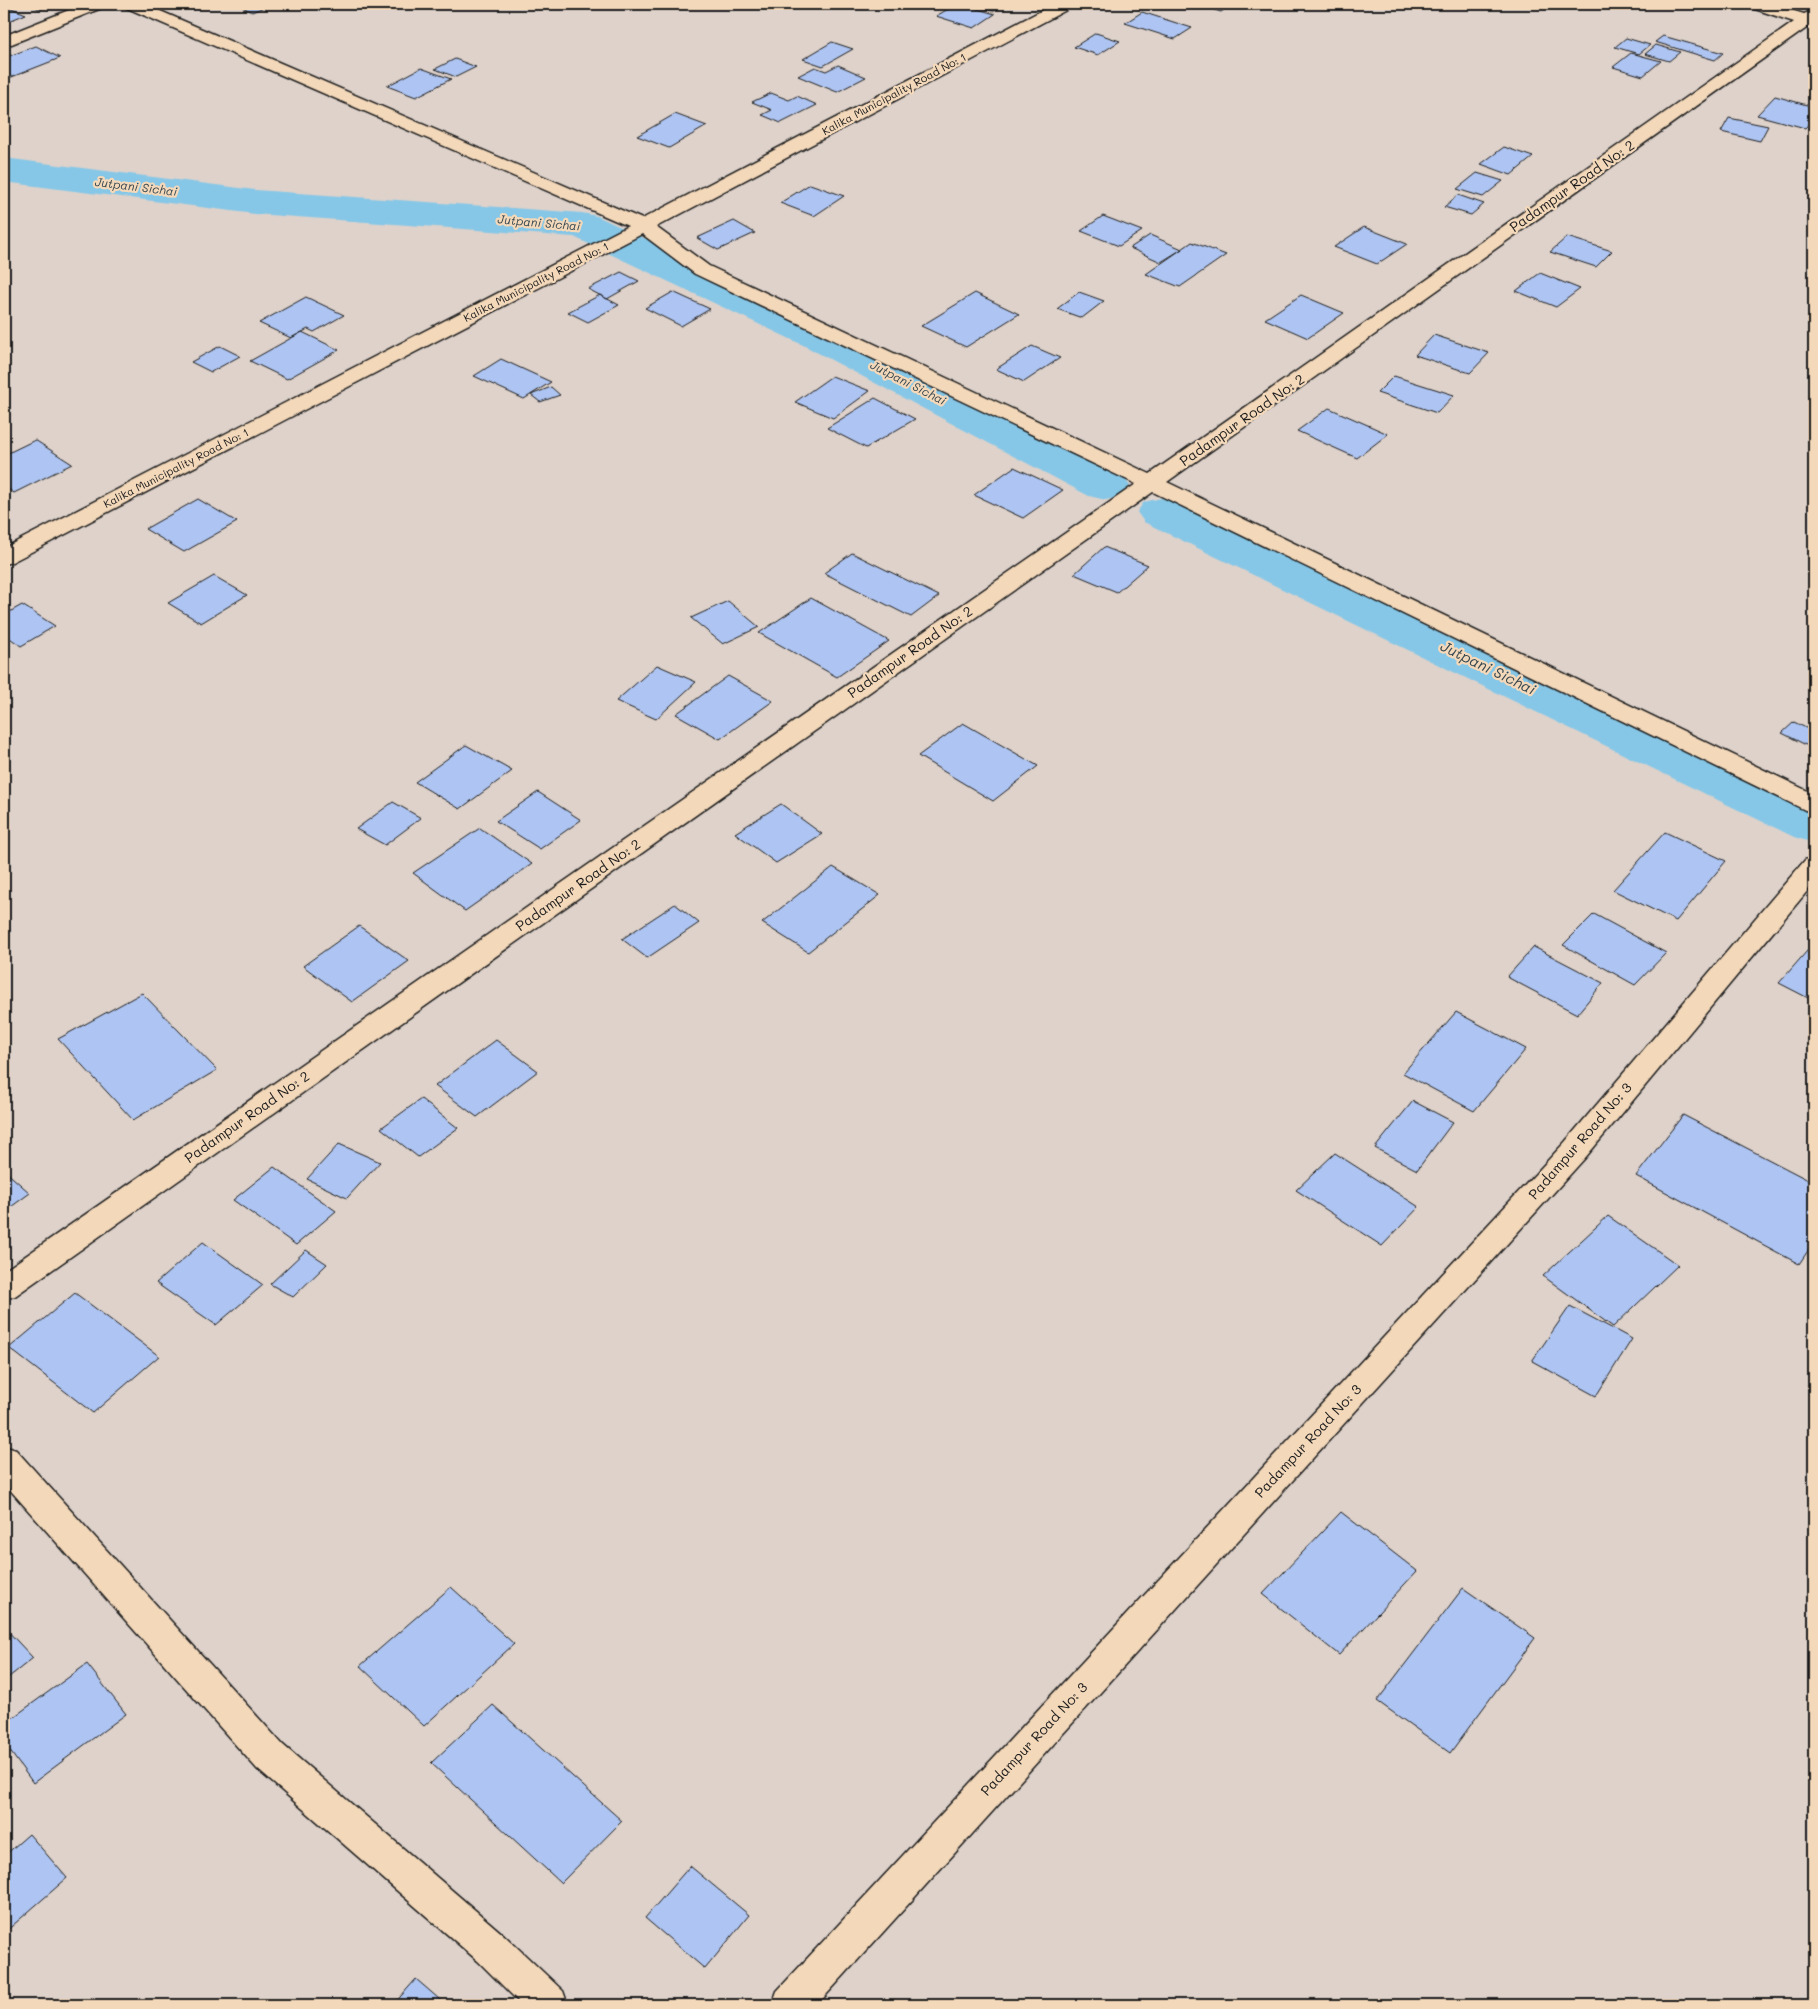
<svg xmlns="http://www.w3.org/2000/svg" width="1818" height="2009" viewBox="0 0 1818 2009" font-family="Mali,sans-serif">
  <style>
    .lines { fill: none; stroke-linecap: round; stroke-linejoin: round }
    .canal { fill: #86c7e7; fill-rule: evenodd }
    .building { fill: #aec5f3; stroke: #1c1c1c }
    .minor-casing { stroke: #1c1c1c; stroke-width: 3 }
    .minor { fill: #f3d8ba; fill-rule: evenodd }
    .labels { text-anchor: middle; stroke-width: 4.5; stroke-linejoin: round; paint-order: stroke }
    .far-street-label { font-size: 11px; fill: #1c1c1c; stroke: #f3d8ba }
    .far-water-label { font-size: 12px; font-style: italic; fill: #36474f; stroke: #f3d8ba }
    .street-label { font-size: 14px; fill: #1c1c1c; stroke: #f3d8ba }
    .water-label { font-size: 15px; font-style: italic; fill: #36474f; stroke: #f3d8ba }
  </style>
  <rect width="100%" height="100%" fill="#ded2cb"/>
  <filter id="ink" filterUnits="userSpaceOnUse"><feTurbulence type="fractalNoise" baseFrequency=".02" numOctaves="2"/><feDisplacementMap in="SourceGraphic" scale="10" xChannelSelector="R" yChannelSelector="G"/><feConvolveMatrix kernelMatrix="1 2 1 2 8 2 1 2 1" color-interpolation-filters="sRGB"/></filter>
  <g filter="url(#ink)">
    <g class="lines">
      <path class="canal" d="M4,158l251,32 327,23 15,3 236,111 290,149 7,10 -7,10 -17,4 -17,-4 -286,-151 -229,-108 -319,-23 -251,-32z
        M1161,498l17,4 636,300v41l-20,-6 -650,-315 -7,-10 7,-10z"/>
    </g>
    <path class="building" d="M30,4h25l-16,5z
      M237,4h29l3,1 -17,7z
      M957,4h3l35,10 -21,14 -38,-12z
      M967,4h38l-11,7z
      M1195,4h37l-11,8z
      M4,5l22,9 -22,9z
      M1142,12l50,16 -17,11 -50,-16z
      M1096,33l24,8 -22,14 -24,-8z
      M1663,36l60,17 -8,7 -60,-18z
      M1626,38l24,7 -11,9 -24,-7z
      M832,42l21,7 -30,17 -20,-7z
      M1656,45l24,7 -11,9 -24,-7z
      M36,46l24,12 -56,22v-14l3,-1 -3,-2v-5z
      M1631,53l30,8 -18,15 -30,-9z
      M455,59l21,8 -20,10 -21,-8z
      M838,65l28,12 -29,15 -39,-16 17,-9 11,4z
      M421,68l30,11 -35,18 -29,-11z
      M771,93l18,7 8,-4 20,9 -36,18 -19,-8 10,-5 -20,-8z
      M1775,96l39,11v11l-9,10 -48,-13z
      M675,114l32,12 -38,22 -32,-12z
      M1729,118l39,8 -8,15 -39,-9z
      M1504,147l29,10 -22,18 -30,-11z
      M1477,173l26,8 -20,16 -26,-8z
      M810,184l34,12 -30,20 -34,-13z
      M1458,195l26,9 -13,11 -27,-8z
      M1103,216l39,15 -23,15 -38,-15z
      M734,221l21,12 -37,17 -21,-12z
      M1364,227l43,17 -30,20 -43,-17z
      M1150,235l32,14 -21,13 -31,-14z
      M1567,237l45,14 -16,16 -46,-15z
      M1192,242l34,13 -46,32 -34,-13z
      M621,272l18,9 -32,18 -19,-10z
      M1540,273l40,16 -24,18 -40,-16z
      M673,292l37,17 -29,17 -36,-18z
      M1079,292l25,9 -22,17 -25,-9z
      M975,293l44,21 -53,33 -45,-21z
      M600,295l19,10 -31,17 -20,-10z
      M1301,295l43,18 -36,25 -43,-19z
      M306,297l38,18 -30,17 -6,-3 -17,9 -32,-15z
      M302,332l37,18 -52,29 -37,-18z
      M1434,335l55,18 -19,20 -55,-18z
      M220,346l20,10 -29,16 -20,-10z
      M1032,346l28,12 -36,24 -28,-13z
      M501,359l50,23 -27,17 -50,-23z
      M832,376l38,15 -37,27 -38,-16z
      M1394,376l60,19 -17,18 -60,-20z
      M551,387l9,8 -20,7 -9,-7z
      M875,398l40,21 -49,29 -39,-20z
      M1329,408l59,26 -31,24 -60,-27z
      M35,440l37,24 -58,29 -10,-7v-31z
      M1014,467l49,23 -40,28 -49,-23z
      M198,499l39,23 -53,30 -39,-23z
      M1104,547l44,18 -31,27 -43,-18z
      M852,553l87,43 -28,21 -87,-44z
      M214,576l33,19 -46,28 -33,-20z
      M811,598l78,43 -52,36 -78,-44z
      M728,601l31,26 -36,17 -32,-26z
      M22,605l33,21 -34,20 -17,-12v-19z
      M657,665l39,17 -40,37 -40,-18z
      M728,676l45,25 -53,38 -44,-25z
      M1794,722l20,10v14l-2,2 -30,-15z
      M963,723l75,43 -45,35 -75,-45z
      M466,745l46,26 -52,38 -45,-27z
      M538,792l43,28 -41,29 -44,-28z
      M393,802l28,16 -36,27 -29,-16z
      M781,804l41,30 -46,29 -41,-30z
      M480,828l52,36 -67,47 -52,-38z
      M1665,832l61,29 -50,60 -63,-31z
      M833,867l47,28 -72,57 -46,-29z
      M675,904l24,19 -52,35 -25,-19z
      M1594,914l72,39 -31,32 -72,-40z
      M359,926l50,35 -57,41 -49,-36z
      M1814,943v58l-35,-18z
      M1534,947l69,36 -26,31 -70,-37z
      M142,993l75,77 -84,50 -75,-81z
      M1456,1012l70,37 -52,62 -71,-38z
      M496,1040l42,31 -61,46 -42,-31z
      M421,1099l37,29 -40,29 -37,-29z
      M1413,1101l40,21 -36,48 -42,-22z
      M1683,1115l131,68v59l-15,22 -163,-88z
      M339,1144l41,18 -33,36 -40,-19z
      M1335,1153l84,54 -37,39 -86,-56z
      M274,1167l62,44 -40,34 -63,-45z
      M4,1170l26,23 -26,19z
      M1608,1216l70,49 -65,62 -70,-51z
      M203,1242l60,43 -47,40 -60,-42z
      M306,1250l21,14 -34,33 -23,-13z
      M75,1293l84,63 -66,57 -84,-65z
      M1570,1306l62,33 -36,57 -64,-35z
      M1341,1512l76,59 -78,84 -76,-61z
      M451,1587l63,57 -90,82 -64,-60z
      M1463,1588l72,50 -85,115 -73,-52z
      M4,1627l29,31 -29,23z
      M87,1664l39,50 -93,69 -29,-40v-19z
      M493,1705l129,116 -61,62 -130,-120z
      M29,1834l38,44 -63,55v-77z
      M690,1866l59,49 -44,54 -60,-51z
      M416,1979l30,26h-53z"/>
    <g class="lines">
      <defs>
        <path id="minor" d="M84,4h22l-2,3 -100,40v-11z
          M123,4h21l498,215 412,-215h20l-2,3 -416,220 53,39 441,208 644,-452 -45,-15 -2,-3h24l33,10 10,-4v18l-6,-1 -641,455 647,312v18l-9,-2 -652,-318 -1138,804 -11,3v-28l1132,-787 -441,-210 -53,-40 -630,328 -8,2v-16l624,-322 -503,-219z
          M1814,857v26l-229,275 -768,847h-45l5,-14 788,-849 240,-282z
          M4,1446l12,4 267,295 221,190 59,56 5,14h-46l-44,-44 -221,-192 -253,-286z"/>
      </defs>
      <use href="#minor" class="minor-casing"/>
      <use href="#minor" class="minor"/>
    </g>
  </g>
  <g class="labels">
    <g class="far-street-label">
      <text transform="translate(894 94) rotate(-28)" y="4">Kalika Municipality Road No: 1</text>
      <text transform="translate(536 282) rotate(-27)" y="4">Kalika Municipality Road No: 1</text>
      <text transform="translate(176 468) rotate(-27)" y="4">Kalika Municipality Road No: 1</text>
    </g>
    <g class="far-water-label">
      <text transform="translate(136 187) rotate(7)" y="4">Jutpani Sichai</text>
      <text transform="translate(539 223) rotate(5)" y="4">Jutpani Sichai</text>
      <text transform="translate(908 383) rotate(27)" y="4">Jutpani Sichai</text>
    </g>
    <g class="street-label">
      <text transform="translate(1572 186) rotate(-35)" y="5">Padampur Road No: 2</text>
      <text transform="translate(1242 420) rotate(-35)" y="5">Padampur Road No: 2</text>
      <text transform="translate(910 652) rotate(-35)" y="5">Padampur Road No: 2</text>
      <text transform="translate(578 885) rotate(-35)" y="5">Padampur Road No: 2</text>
      <text transform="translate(247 1117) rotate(-35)" y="5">Padampur Road No: 2</text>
      <text transform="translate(1580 1141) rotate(-49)" y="5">Padampur Road No: 3</text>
      <text transform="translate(1308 1441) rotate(-47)" y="5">Padampur Road No: 3</text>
      <text transform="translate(1034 1739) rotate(-47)" y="5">Padampur Road No: 3</text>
    </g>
    <g class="water-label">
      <text transform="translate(1488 668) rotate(26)" y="5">Jutpani Sichai</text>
    </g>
  </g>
  <rect width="1818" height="2009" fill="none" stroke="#f3d8ba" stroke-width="20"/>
  <rect x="10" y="10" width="1798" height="1989" fill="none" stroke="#1c1c1c" stroke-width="2" filter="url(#ink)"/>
</svg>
